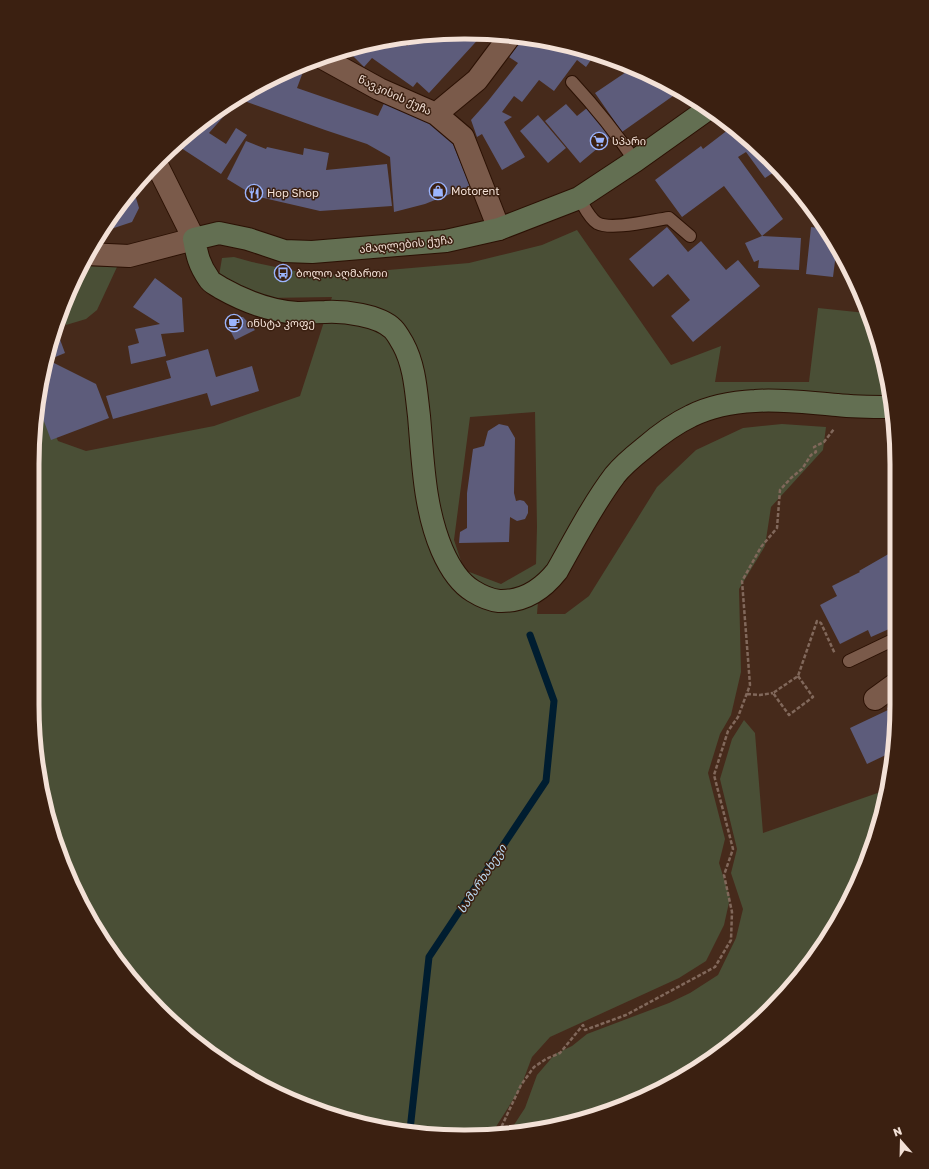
<svg xmlns="http://www.w3.org/2000/svg" width="929" height="1169" viewBox="0 0 929 1169" font-family="'Golos Text','Noto Sans Georgian',sans-serif">
  <style>
    .green { fill: #4a4f36; fill-rule: evenodd }
    .lines { fill: none; stroke-linecap: round; stroke-linejoin: round }
    .stream { stroke: #001d30; stroke-width: 7 }
    .building { fill: #5d5c7b }
    .service-casing { stroke: #2b1104; stroke-width: 14 }
    .minor-casing { stroke: #2b1104; stroke-width: 24 }
    .secondary-casing { stroke: #2b1104; stroke-width: 24 }
    .path { stroke: #81685b; stroke-width: 2.5; stroke-dasharray: 4 2; stroke-linecap: butt }
    .service { stroke: #7a5a4a; stroke-width: 12 }
    .minor { stroke: #7a5a4a; stroke-width: 22 }
    .secondary { stroke: #636f52; stroke-width: 22 }
    .labels { text-anchor: middle; stroke-width: 3; stroke-linejoin: round; paint-order: stroke }
    .street-label { font-size: 11px; fill: #f3e1d7; stroke: #3b2011 }
    .poi-label { font-size: 11px; fill: #f3e1d7; stroke: #3b2011; text-anchor: start }
    .water-label { font-size: 12px; font-style: italic; fill: #bcddf6; stroke: #3b2011 }
    .rim { fill: none; stroke: #f3e1d7; stroke-width: 5 }
  </style>
  <rect width="100%" height="100%" fill="#462a1b"/>
  <path class="green" d="M577,230l94,135 50,-19 -6,36h94l9,-74 48,5 16,39 9,55 -135,-6 -103,39 -114,149 -2,25h28l24,-18 68,-109 39,-37 47,-22 39,-4 44,3 -3,23 -52,57 -6,39 -26,43 2,83 -10,43 -11,19 -12,39 17,66 -6,24 11,35 -6,27 -18,36 -27,17 -129,59 -18,20 -12,32 -28,44 -28,4 -112,-15 -104,-43 -89,-69 -69,-89 -43,-105 -15,-112 1,-268 7,-36 18,41 28,10 128,-25 86,-30 32,-99 -66,1 -47,-22 3,-18 12,-1 18,5 67,14 150,-13 73,-18zM535,412l2,115 -1,37 -35,20 -37,-14 -10,-30 16,-123z
    M82,266l35,1 -20,43 -11,9 -20,6 -4,-14z
    M744,720l11,13 8,100 126,-44 -25,81 -40,75 -74,85 -69,49 -105,43 -66,9 15,-23 12,-33 18,-21 17,-8 15,-12 82,-31 21,-10 28,-18 18,-37 7,-29 -12,-36 6,-24 -17,-70 12,-40z"/>
  <g class="lines">
    <path class="stream" d="M410,1130l19,-173 117,-176 8,-80 -24,-66"/>
  </g>
  <path class="building" d="M484,33l-55,60 -12,-11 -4,5 -41,-29 -8,9 -17,-17 51,-12 9,8 10,-11z
    M523,38l54,9 18,7 -9,13 -9,-7 -23,31 -15,-11 -17,22 -8,-6 -12,16 10,5 -8,5 21,35 -23,13 -20,-36 -5,3 -6,-17 17,-19 30,-38 -9,-6z
    M306,64l-9,24 81,28 9,-19 35,15 28,25 20,49 -45,18 -31,8 -4,-55 -23,-13 -42,-14 -86,-31 -30,34 17,11 10,-16 11,7 -26,39 -46,-30 5,-5 68,-49z
    M632,68l24,9 24,14 -58,41 -27,-39z
    M566,104l11,12 10,-8 24,29 -31,26 -35,-42z
    M538,115l28,33 -18,15 -28,-32z
    M733,126l46,43 -14,9 -19,-26 -8,5 45,62 -21,17 -38,-50 -42,31 -27,-37 46,-34 2,3z
    M246,141l20,8 1,-2 36,8 1,-7 25,5 -3,17 61,-6 5,42 -72,5 -65,-15 -28,-17z
    M133,188l6,20 -7,14 -30,10z
    M667,227l21,25 13,-11 25,29 12,-10 22,26 -67,56 -22,-26 19,-16 -22,-26 -15,13 -24,-28z
    M811,227l14,2 12,16 -4,32 -27,-3z
    M762,236l39,2 -2,32 -41,-2 1,-8 -5,2 -9,-19z
    M155,278l27,20 2,34 -23,2 5,22 -35,8 -3,-18 11,-3 -4,-14 25,-5 -27,-17z
    M237,315l2,2h4l12,13 -20,10 -10,-20z
    M55,326l10,27 -17,7 48,24 13,34 -58,22 -12,-32z
    M208,349l8,28 36,-11 7,25 -48,15 -4,-13 -94,26 -7,-23 65,-18 -5,-17z
    M499,424l9,2 7,12 -1,55 2,8 4,-1 4,1 4,5v7l-3,6 -8,2 -7,-4 -1,25 -50,1 1,-11 7,-4v-35l6,-44 11,-3 4,-15z
    M892,552l1,4 3,-1 1,67 -8,7 -18,8 -3,-7 -28,14 -20,-39 17,-9 -5,-10 28,-14 -1,-1z
    M897,703l-5,49 -25,12 -17,-36 38,-18 -1,-2z"/>
  <g class="lines">
    <defs>
      <path id="service" d="M572,82c23,25 44,51 63,79
        M579,198c5,8 10,20 18,25 14,8 56,-3 72,-5l21,18
        M849,661l48,-23"/>
      <path id="minor" d="M321,57l58,32 57,25 27,23 36,92
        M436,114l41,-34 33,-44
        M87,254l42,2 65,-17 -38,-76
        M875,699l22,-16"/>
      <path id="secondary" d="M708,109l-73,52 -56,37 -80,31 -53,12 -134,11 -28,-1 -36,-12 -29,-6 -25,6c3,16 5,26 15,40 2,4 8,6 12,9 23,13 49,23 76,25 9,0 19,-1 28,-1 19,-1 54,3 68,17 4,4 7,10 10,15 12,22 13,48 16,72 4,45 5,92 23,134 7,16 16,32 31,41 8,5 17,9 26,10 25,1 43,-11 58,-30 18,-32 36,-67 58,-96 8,-10 19,-19 29,-27 14,-12 30,-24 47,-32 20,-10 43,-14 64,-15 27,-2 55,2 82,4 18,2 36,2 54,2"/>
    </defs>
    <use href="#service" class="service-casing"/>
    <use href="#minor" class="minor-casing"/>
    <use href="#secondary" class="secondary-casing"/>
    <path class="path" d="M798,676l15,21 -24,18 -16,-22 25,-17 19,-55 4,2 14,31
      M747,694l13,1 13,-2
      M499,1132l22,-47 13,-18 12,-8 14,-6 23,-28 2,5 41,-15 89,-48 16,-27 1,-28 -8,-37 9,-26 -19,-74 14,-44 10,-14 12,-32 -8,-104 19,-34 16,-19 3,-38 11,-12 11,-9 9,-14 5,-3 -2,-5 10,-5 10,-13"/>
    <use href="#service" class="service"/>
    <use href="#minor" class="minor"/>
    <use href="#secondary" class="secondary"/>
  </g>
  <defs>
    <symbol id="supermarket-ring" viewBox="-11 -11 22 22"><circle r="9.5" fill="#3b2011" stroke="#9bb4fd" stroke-width="1.5"/><path d="M-6-5.5h2.5l.6 2H6L4.5 2H-2.5L-4.4-4H-6ZM-1.5 3.2a1.3 1.3 0 1 0 .1 0ZM3 3.2a1.3 1.3 0 1 0 .1 0Z" fill="#9bb4fd"/></symbol>
    <symbol id="shop-ring" viewBox="-11 -11 22 22"><circle r="9.5" fill="#3b2011" stroke="#9bb4fd" stroke-width="1.5"/><path d="M-5-2.5h2.3a2.7 3.5 0 0 1 5.4 0H5L5.5 6h-11ZM-1.5-2.5h3a1.5 2.3 0 0 0-3 0Z" fill="#9bb4fd"/></symbol>
    <symbol id="restaurant-ring" viewBox="-11 -11 22 22"><circle r="9.5" fill="#3b2011" stroke="#9bb4fd" stroke-width="1.5"/><path d="M-5-6h1v4h1v-4h1v4h1v-4h1v5L-1.5 .5V6h-2V.5L-5-1ZM5-6V6H3V1.5H1.5Q1.5-4 5-6Z" fill="#9bb4fd"/></symbol>
    <symbol id="bus-ring" viewBox="-11 -11 22 22"><circle r="9.5" fill="#3b2011" stroke="#9bb4fd" stroke-width="1.5"/><path d="M-5-6H5V4H4V6H2V4H-2V6H-4V4H-5ZM-3.5-4V0h7V-4ZM-3.5 1.2v1.5H-2V1.2ZM2 1.2v1.5H3.5V1.2Z" fill="#9bb4fd"/></symbol>
    <symbol id="cafe-ring" viewBox="-11 -11 22 22"><circle r="9.5" fill="#3b2011" stroke="#9bb4fd" stroke-width="1.5"/><path d="M-5.5-4.5H6V0H3Q3 3.5 0 3.5H-2.5Q-5.5 3.5-5.5 0ZM3-3.2v2h1.7v-2ZM-6 4.5H4V6H-6Z" fill="#9bb4fd"/></symbol>
  </defs>
  <g fill-rule="evenodd">
    <use href="#supermarket-ring" x="589" y="131" width="20" height="20"/>
    <use href="#shop-ring" x="428" y="181" width="20" height="20"/>
    <use href="#restaurant-ring" x="244" y="183" width="20" height="20"/>
    <use href="#bus-ring" x="273" y="263" width="20" height="20"/>
    <use href="#cafe-ring" x="224" y="313" width="20" height="20"/>
  </g>
  <g class="labels">
    <g class="street-label">
      <text transform="translate(395 95) rotate(25)" y="4">წავკისის ქუჩა</text>
      <text transform="translate(406 244) rotate(-6)" y="4">ამაღლების ქუჩა</text>
    </g>
    <g class="poi-label">
      <text x="612" y="145">სპარი</text>
      <text x="451" y="195">Motorent</text>
      <text x="267" y="197">Hop Shop</text>
      <text x="296" y="277">ბოლო აღმართი</text>
      <text x="247" y="327">ინსტა კოფე</text>
    </g>
    <g class="water-label">
      <text transform="translate(482 879) rotate(-57)" y="4">სამარხახევი</text>
    </g>
  </g>
  <path d="M0 0H929V1169H0ZM464 39H465A425 425 0 0 1 890 464V705A425 425 0 0 1 465 1130H464A425 425 0 0 1 39 705V464A425 425 0 0 1 464 39Z" fill="#3b2011" fill-rule="evenodd"/>
  <path class="rim" d="M464 39H465A425 425 0 0 1 890 464V705A425 425 0 0 1 465 1130H464A425 425 0 0 1 39 705V464A425 425 0 0 1 464 39Z"/>
  <g transform="translate(901 1141) rotate(340)" stroke="#3b2011" stroke-width="3" paint-order="stroke">
  <path d="M0-3L7 15L0 10L-7 15Z" fill="#f3e1d7"/>
  <text y="-6" font-size="11" font-weight="bold" text-anchor="middle" fill="#f3e1d7">N</text>
  </g>
</svg>
